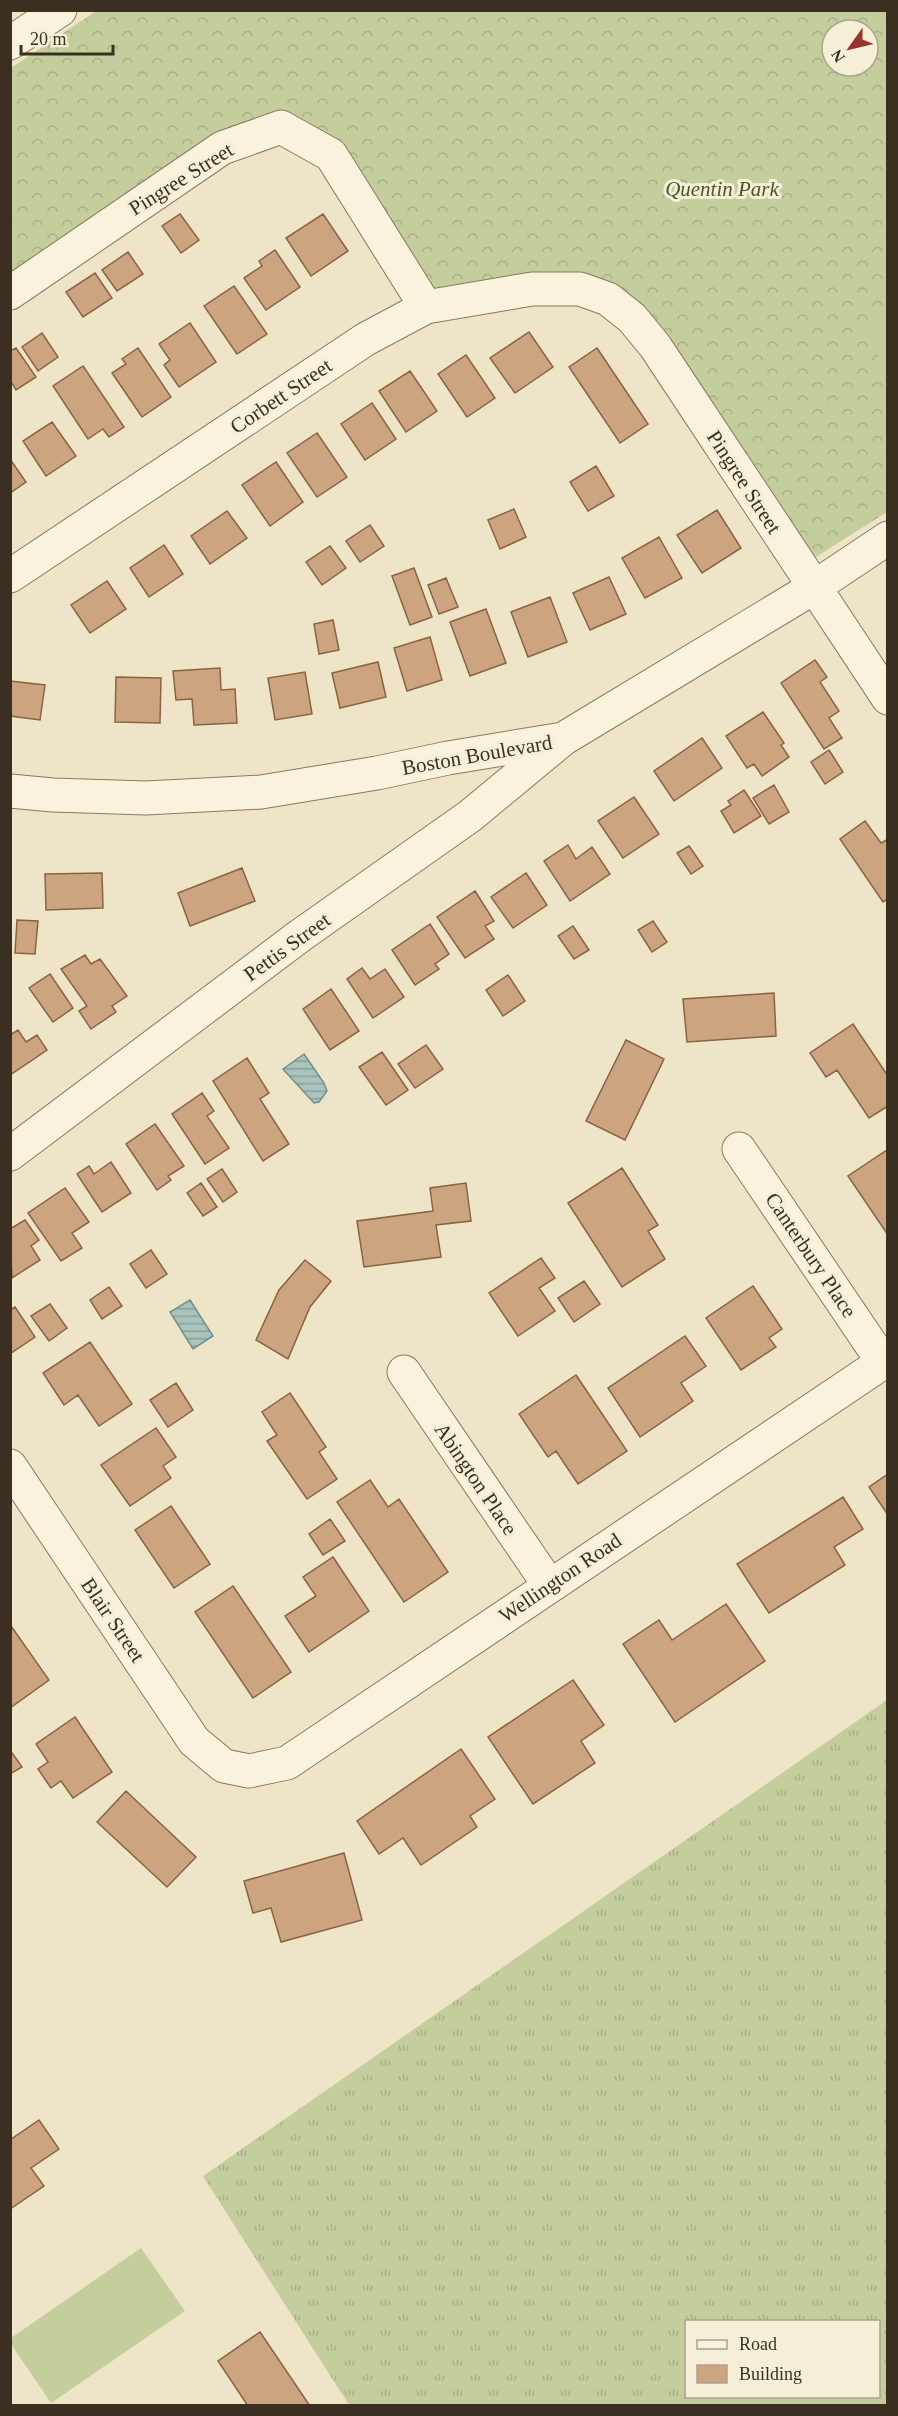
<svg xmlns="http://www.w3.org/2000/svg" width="898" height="2416" viewBox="0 0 898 2416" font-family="Georgia,serif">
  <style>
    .grass { fill: url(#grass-tufts); fill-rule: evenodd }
    .forest { fill: url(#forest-crowns); fill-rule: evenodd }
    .pitch { fill: #c4cd9c }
    .water { fill: url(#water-rules); stroke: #70918b; stroke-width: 1.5 }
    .building { fill: #cca47f; stroke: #8a6343; stroke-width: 1.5 }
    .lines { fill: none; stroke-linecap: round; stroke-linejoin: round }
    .minor-casing { stroke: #8b785d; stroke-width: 35 }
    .minor { stroke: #f9f2dc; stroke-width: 33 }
    .labels { text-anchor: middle; stroke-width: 6; stroke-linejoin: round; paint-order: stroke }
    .street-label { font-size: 21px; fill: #3b2f21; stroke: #f6efd8 }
    .park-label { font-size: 21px; font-style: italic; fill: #495828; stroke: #f6efd8 }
  </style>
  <defs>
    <pattern id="grass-tufts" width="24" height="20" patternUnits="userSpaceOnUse" patternTransform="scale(1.5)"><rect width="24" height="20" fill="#c4cd9c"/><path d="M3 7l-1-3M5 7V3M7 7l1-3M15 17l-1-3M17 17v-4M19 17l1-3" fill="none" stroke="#a9b086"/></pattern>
    <pattern id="forest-crowns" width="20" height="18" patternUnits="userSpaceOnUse" patternTransform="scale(1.5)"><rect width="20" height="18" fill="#c4cd9c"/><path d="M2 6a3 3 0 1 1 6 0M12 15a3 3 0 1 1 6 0" fill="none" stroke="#a9b086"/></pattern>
    <pattern id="water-rules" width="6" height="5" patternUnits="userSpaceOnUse" patternTransform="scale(1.5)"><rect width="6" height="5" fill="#a9c3bd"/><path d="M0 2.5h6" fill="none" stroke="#8b9f99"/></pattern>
  </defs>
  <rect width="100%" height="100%" fill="#eee5c9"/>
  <path class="grass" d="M887,1700v705h-538l-146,-229zM686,2322h192v74h-192z"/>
  <path class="forest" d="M96,11h791v501l-71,45 -166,-209 -67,-65 -93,-4 -68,27 -103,-158 -74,-8 -234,158v-230zM832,30h36v36h-36z"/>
  <path class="pitch" d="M887,308v60l-28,-39z
    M141,2248l44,63 -134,92 -40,-59v-6z"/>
  <path class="water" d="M304,1054l20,29 3,8 -8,11 -5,1 -31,-34z
    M190,1300l23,36 -20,13 -23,-37z"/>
  <path class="building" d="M180,214l19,26 -18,13 -19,-27z
    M323,214l25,37 -37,25 -25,-38z
    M275,250l25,37 -34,23 -22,-32 18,-12 -3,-5z
    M128,252l15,22 -26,17 -15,-21z
    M95,273l17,25 -29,19 -17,-25z
    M234,286l33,48 -30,20 -33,-48z
    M190,323l26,39 -37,25 -15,-22 6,-5 -11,-16z
    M529,332l24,35 -38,26 -25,-35z
    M42,333l16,24 -20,14 -16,-24z
    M16,348l20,29 -20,13 -6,-10v-29z
    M138,348l33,49 -29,20 -30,-44 14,-9 -4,-5z
    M597,348l51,76 -28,19 -51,-76z
    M466,355l29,43 -28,19 -29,-43z
    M83,366l41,61 -15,10 -6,-8 -15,10 -35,-53z
    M410,371l27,40 -31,21 -27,-41z
    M372,403l24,36 -31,21 -24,-36z
    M52,422l24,34 -30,20 -23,-35z
    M317,433l30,44 -30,20 -30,-44z
    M10,459l16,23 -16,11z
    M276,462l27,40 -33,24 -28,-41z
    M596,466l18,30 -26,15 -18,-29z
    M514,509l12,28 -26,12 -12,-29z
    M717,510l24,38 -39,25 -25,-38z
    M227,511l20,27 -37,26 -19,-28z
    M370,525l14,21 -24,16 -14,-21z
    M659,537l23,41 -37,20 -23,-40z
    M164,545l19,29 -34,23 -19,-29z
    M330,546l16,22 -24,17 -16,-23z
    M414,568l18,49 -22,8 -18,-49z
    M609,577l17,37 -36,16 -17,-37z
    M446,578l12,29 -19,7 -11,-29z
    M107,581l19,28 -36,24 -19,-28z
    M550,597l17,45 -39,15 -17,-45z
    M486,609l20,54 -36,13 -20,-54z
    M333,620l6,30 -20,4 -5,-30z
    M430,637l12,43 -35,11 -13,-43z
    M815,660l12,17 -7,5 19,29 -10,7 13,20 -18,11 -43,-66z
    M378,662l8,35 -46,11 -8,-35z
    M220,668l1,22 14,-1 2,34 -43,2 -2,-26 -16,1 -3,-29z
    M305,672l7,42 -37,6 -7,-42z
    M116,677l45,1 -1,45 -45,-1z
    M10,681l35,4 -5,35 -30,-4z
    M763,712l21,31 -3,2 8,12 -27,19 -8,-12 -7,4 -21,-32z
    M702,738l20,30 -48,33 -20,-30z
    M829,750l14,22 -18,12 -14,-22z
    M774,785l15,27 -20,12 -16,-26z
    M744,790l17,26 -27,17 -13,-22 10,-6 -3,-4z
    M634,797l25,37 -36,24 -25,-37z
    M865,821l16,22 7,-4v60l-5,3 -43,-63z
    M568,845l8,14 16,-12 18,27 -40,27 -26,-40z
    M689,846l14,20 -12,8 -14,-21z
    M242,868l13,33 -65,25 -12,-33z
    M102,873l1,35 -57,2 -1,-36z
    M526,873l21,32 -34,23 -22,-31z
    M475,891l19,30 -9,5 9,13 -29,19 -28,-41z
    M17,920l21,1 -3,33 -20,-1z
    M653,921l14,21 -15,10 -14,-22z
    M430,924l19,30 -14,10 4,5 -24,16 -23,-35z
    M573,926l16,24 -15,9 -16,-23z
    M85,955l6,9 9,-5 27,37 -15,10 4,6 -25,17 -12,-18 8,-5 -26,-37z
    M362,968l8,11 15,-10 19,28 -31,21 -26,-39z
    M50,974l23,34 -20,14 -24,-34z
    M508,975l17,26 -22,15 -17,-26z
    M331,989l28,42 -29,19 -27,-41z
    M774,993l2,43 -89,6 -4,-43z
    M853,1024l35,52v30l-19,12 -32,-48 -11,7 -16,-24z
    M18,1030l8,12 11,-7 10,15 -37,25v-40z
    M626,1040l38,19 -39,81 -39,-19z
    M426,1045l17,24 -28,19 -17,-24z
    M382,1052l26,38 -22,15 -27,-38z
    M247,1058l22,35 -9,6 29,45 -26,17 -50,-80z
    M202,1093l12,18 -7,5 22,32 -24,16 -33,-50z
    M155,1124l29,42 -16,10 3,4 -14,10 -31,-46z
    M887,1150l1,1v84l-40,-59z
    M111,1162l20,31 -29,19 -25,-38 12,-8 5,8z
    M622,1168l36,57 -10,6 17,28 -43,28 -54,-84z
    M222,1169l15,23 -14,10 -16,-23z
    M201,1183l16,24 -14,9 -16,-23z
    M466,1183l5,38 -35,4 5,32 -77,10 -7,-46 76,-10 -3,-23z
    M65,1188l24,34 -17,11 10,15 -21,13 -33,-48z
    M25,1220l14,20 -8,6 9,14 -28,18 -2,-49z
    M151,1250l16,24 -21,14 -16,-24z
    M541,1258l14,20 -16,10 16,23 -37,25 -29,-43z
    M305,1260l26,21 -21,26 -22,52 -32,-19 23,-50z
    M584,1281l16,23 -26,18 -16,-24z
    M753,1286l29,43 -13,9 7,9 -35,23 -35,-52z
    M109,1287l13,19 -20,13 -12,-19z
    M50,1304l17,24 -18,13 -18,-25z
    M15,1307l20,30 -24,16 -1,-43z
    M685,1336l21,30 -25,17 12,18 -53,36 -32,-49z
    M90,1342l42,62 -33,22 -21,-31 -14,10 -21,-32z
    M576,1375l51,76 -49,33 -22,-33 -8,6 -29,-43z
    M176,1383l17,27 -25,17 -18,-27z
    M290,1393l36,54 -7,5 18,27 -30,20 -40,-58 10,-6 -15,-23z
    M156,1428l20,29 -13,9 8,12 -41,28 -29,-41z
    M888,1474v41l-19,-28z
    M370,1480l18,27 11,-8 49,73 -44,30 -67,-100z
    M843,1497l20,32 -29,18 11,18 -76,48 -32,-49z
    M171,1506l39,58 -36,24 -39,-58z
    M330,1519l15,22 -22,14 -14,-21z
    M333,1557l36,54 -60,41 -24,-36 31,-20 -13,-19z
    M233,1586l58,86 -38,26 -58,-86z
    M726,1604l39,57 -90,61 -52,-78 36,-24 13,20z
    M11,1626l38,54 -39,28v-81z
    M573,1680l31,45 -23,16 14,22 -62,41 -45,-67z
    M75,1717l37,55 -39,26 -12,-17 -10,7 -13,-19 10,-7 -12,-18z
    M461,1749l34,50 -25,17 7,11 -56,38 -18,-27 -24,16 -22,-33z
    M10,1750l12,17 -12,7z
    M126,1791l70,66 -29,30 -70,-65z
    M344,1853l18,67 -81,22 -10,-34 -18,5 -9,-32z
    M39,2120l20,29 -28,19 13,18 -34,23v-69z
    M260,2332l50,74h-62l-30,-45z"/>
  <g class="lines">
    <defs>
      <path id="minor" d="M10,43l50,-33
        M10,293l212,-145 59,-21 50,28 95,152
        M10,576l356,-237 60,-32 106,-18h48l28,10 24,19 23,28 233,352
        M10,791l43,4 93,3 115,-6 116,-19 71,-15 115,-19 250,-151 75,-50
        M739,1149l144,213
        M10,1154l291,-219 169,-119 93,-77
        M404,1372l145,213
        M10,1466l184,275 30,25 25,5 38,-8 601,-404"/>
    </defs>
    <use href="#minor" class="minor-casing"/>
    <use href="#minor" class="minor"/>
  </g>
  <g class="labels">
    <g class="street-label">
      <text transform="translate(181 179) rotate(-32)" y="7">Pingree Street</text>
      <text transform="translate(281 396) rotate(-34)" y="7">Corbett Street</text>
      <text transform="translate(744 482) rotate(57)" y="7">Pingree Street</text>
      <text transform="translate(477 755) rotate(-10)" y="7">Boston Boulevard</text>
      <text transform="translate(287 947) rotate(-36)" y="7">Pettis Street</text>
      <text transform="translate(811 1255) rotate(56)" y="7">Canterbury Place</text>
      <text transform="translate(476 1479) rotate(56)" y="7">Abington Place</text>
      <text transform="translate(560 1578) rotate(-34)" y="7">Wellington Road</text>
      <text transform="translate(113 1620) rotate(56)" y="7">Blair Street</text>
    </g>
    <g class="park-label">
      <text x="722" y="196">Quentin Park</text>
    </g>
  </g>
  <rect width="898" height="2416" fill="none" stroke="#3b2f21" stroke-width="24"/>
  <rect x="685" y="2320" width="195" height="78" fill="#f6efd8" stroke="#aba28f" stroke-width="1.5"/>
  <rect x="697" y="2340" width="30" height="9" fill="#f9f2dc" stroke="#aba28f" stroke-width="1.5"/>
  <text x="739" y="2350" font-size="18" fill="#3b2f21">Road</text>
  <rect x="697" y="2365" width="30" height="18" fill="#cca47f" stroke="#aba28f" stroke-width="1.5"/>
  <text x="739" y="2380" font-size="18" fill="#3b2f21">Building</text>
  <g transform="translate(850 48) rotate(236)"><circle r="28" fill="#f6efd8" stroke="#aba28f" stroke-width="1.5"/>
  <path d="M0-4.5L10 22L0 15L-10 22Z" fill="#99332e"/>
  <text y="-9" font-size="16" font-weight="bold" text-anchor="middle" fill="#3b2f21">N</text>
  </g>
  <path d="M21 45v9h92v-9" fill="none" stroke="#3b2f21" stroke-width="3"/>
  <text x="30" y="45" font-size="18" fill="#3b2f21" stroke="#f6efd8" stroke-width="4.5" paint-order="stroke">20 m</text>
</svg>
